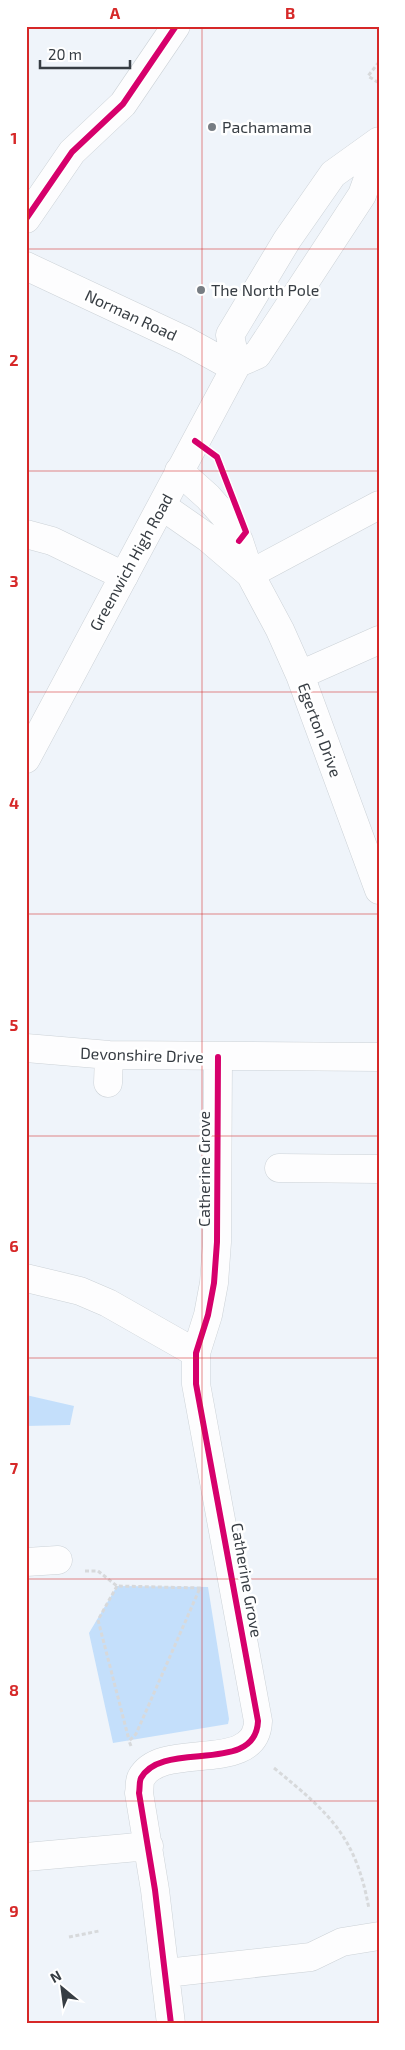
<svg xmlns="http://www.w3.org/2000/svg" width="405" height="2050" viewBox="0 0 405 2050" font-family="'Exo 2',sans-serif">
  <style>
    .green { fill: #c4dffb }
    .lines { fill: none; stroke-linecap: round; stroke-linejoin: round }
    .minor-casing { stroke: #ccd2d7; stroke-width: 29 }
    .major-casing { stroke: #ccd2d7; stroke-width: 29 }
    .path { stroke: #d7d9db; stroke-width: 3; stroke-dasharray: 4 2.5; stroke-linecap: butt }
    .minor { stroke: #fdfdfe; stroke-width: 28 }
    .major { stroke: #fdfdfe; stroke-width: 28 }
    .cycleway-casing { stroke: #fff; stroke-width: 9 }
    .cycleway { stroke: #d6006c; stroke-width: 6 }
    .grid { fill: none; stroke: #d62828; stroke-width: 1; stroke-opacity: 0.55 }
    .poi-dot { fill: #777d83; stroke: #fff; stroke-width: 2 }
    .labels { text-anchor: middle; stroke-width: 5; stroke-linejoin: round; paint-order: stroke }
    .poi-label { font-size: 16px; fill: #373d43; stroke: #fff; text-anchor: start }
    .street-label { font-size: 16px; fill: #373d43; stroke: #fff }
    .neatline { fill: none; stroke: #d62828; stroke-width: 2 }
    .grid-label { font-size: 16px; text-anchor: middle; font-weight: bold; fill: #d62828 }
  </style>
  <rect width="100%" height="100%" fill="#eff4fa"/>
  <path class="green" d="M26,1395l48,11 -4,19 -44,1z
    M117,1586l91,1 21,132 -1,5 -115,19 -24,-110z"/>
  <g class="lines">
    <defs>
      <path id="minor" d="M26,219l46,-67 51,-48 53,-78
        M179,471l29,26 22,25 9,19 11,33 30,56 20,45 79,215
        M162,506l46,32 42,36
        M26,534l26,7 72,35
        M250,574l129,-69
        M300,675l79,-35
        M26,1048l83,7 270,2
        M108,1083l1,-28
        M279,1168l100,1
        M26,1278l54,13 28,12 88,50
        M26,1562l32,-2
        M26,1857l123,-11
        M166,1973l145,-16 31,-15 37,-6
        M171,2024l-16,-134 -16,-97c1,-4 0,-11 2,-15 21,-39 115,-2 117,-57l-62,-337v-31l12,-38 6,-32 3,-41 1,-185"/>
      <path id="major" d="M26,266l160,75 49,27
        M236,364l21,-9 105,-160 17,-47
        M26,759l209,-391 1,-4 -6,-29 57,-95 46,-66 46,-33"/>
    </defs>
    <use href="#minor" class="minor-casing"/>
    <use href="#major" class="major-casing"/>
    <path class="path" d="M379,62l-11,14 11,7
      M85,1571h13l19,15 84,2
      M117,1586l-19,34 31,120
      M131,1746l-2,-5 7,-7 64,-146
      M274,1768c55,45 82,68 95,141
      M69,1937l30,-6"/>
    <use href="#minor" class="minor"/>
    <use href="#major" class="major"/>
    <defs>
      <path id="cycleway" d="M26,219l46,-67 51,-48 53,-78
        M195,441l22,16 29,75 -7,9
        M171,2024l-16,-134 -16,-97c1,-4 0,-11 2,-15 21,-39 115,-2 117,-57l-62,-337v-31l12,-38 6,-32 3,-41 1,-185"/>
    </defs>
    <use href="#cycleway" class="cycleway-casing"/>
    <use href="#cycleway" class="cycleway"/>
  </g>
  <path class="grid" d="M202,26v1998M26,249h353M26,471h353M26,692h353M26,914h353M26,1136h353M26,1358h353M26,1579h353M26,1801h353"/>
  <g class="poi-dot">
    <circle cx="212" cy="127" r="5"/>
    <circle cx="201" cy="290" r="5"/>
  </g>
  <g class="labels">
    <g class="poi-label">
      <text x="222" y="133">Pachamama</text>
      <text x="211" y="296">The North Pole</text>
    </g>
    <g class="street-label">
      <text transform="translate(131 315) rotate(25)" y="6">Norman Road</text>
      <text transform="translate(131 562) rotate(-61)" y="6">Greenwich High Road</text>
      <text transform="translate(320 730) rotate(70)" y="6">Egerton Drive</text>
      <text transform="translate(142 1055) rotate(2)" y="6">Devonshire Drive</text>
      <text transform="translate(204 1169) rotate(-90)" y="6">Catherine Grove</text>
      <text transform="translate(247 1580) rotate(80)" y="6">Catherine Grove</text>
    </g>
  </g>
  <rect width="405" height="2050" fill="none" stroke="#ffffff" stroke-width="55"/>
  <g transform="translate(62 1988) rotate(331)" stroke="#ffffff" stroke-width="4" paint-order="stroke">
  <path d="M0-4L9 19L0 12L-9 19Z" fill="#373d43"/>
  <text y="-8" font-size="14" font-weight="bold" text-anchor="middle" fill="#373d43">N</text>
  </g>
  <path d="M40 60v8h90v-8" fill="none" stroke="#373d43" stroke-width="2.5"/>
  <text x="48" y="60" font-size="15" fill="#373d43" stroke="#ffffff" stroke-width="4" paint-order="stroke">20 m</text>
  <rect x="28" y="28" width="350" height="1994" class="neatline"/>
  <g class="grid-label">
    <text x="115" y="19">A</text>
    <text x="290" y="19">B</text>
    <text x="14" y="144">1</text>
    <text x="14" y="366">2</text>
    <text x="14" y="587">3</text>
    <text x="14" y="809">4</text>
    <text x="14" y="1031">5</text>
    <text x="14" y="1252">6</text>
    <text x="14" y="1474">7</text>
    <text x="14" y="1696">8</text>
    <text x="14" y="1917">9</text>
  </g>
</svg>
